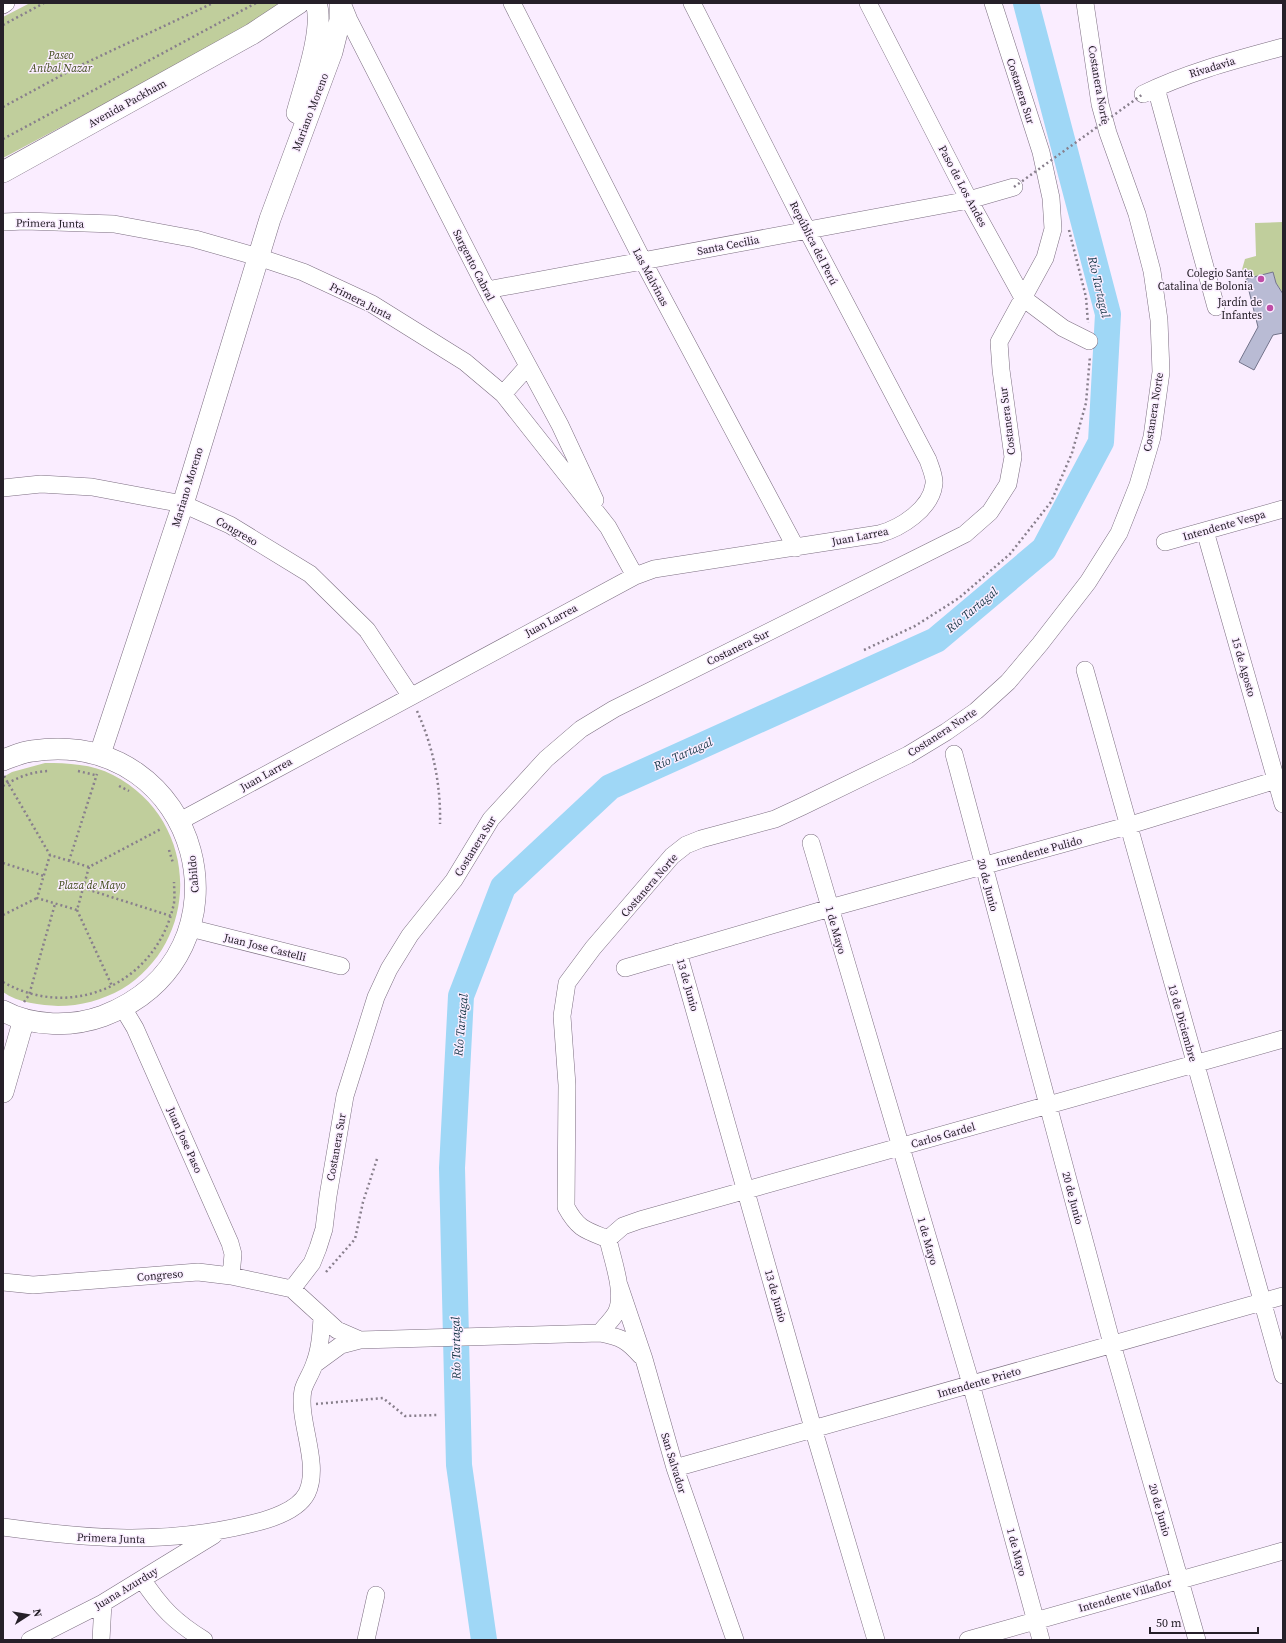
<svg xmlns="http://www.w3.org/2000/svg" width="1286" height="1643" viewBox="0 0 1286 1643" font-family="'Source Serif 4',serif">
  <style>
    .green { fill: #c0ce9c }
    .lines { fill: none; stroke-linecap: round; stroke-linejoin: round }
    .river { stroke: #9fd7f6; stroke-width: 26 }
    .building { fill: #b9bbd4; stroke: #73748b }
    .minor-casing { stroke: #7c6e81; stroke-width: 18 }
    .major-casing { stroke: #7c6e81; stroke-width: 22 }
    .path { stroke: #887f8c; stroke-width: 2.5; stroke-dasharray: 2 3; stroke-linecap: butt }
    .minor { stroke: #fff; stroke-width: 17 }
    .major { stroke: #fff; stroke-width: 21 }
    .path-bridge { stroke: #887f8c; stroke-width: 2.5; stroke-dasharray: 2 3; stroke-linecap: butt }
    .poi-dot { fill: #bf4ca6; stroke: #faedff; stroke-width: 1.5 }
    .labels { text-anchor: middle; stroke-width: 3; stroke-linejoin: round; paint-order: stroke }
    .park-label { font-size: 11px; font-style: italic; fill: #3d4818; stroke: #faedff }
    .street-label { font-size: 11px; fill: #262029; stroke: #faedff }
    .poi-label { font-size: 11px; fill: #262029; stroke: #faedff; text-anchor: end }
    .water-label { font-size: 12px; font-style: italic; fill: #163747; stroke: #faedff }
  </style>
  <rect width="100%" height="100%" fill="#faedff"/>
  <path class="green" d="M30,3h255l-27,19 -255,136v-141z
    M1283,222v71l-7,-10 -3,-11 -27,7 -5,-6 4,-14 11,-3 -1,-33z
    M45,763c23,0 47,1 68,12 86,44 90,164 9,214 -20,11 -41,17 -64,17 -17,-1 -40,-3 -55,-14v-215l9,-5z"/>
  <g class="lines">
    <path class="river" d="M484,1640l-25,-175 -7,-297 9,-172 42,-109 107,-100 326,-147 108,-91 57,-107 7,-128 -82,-311"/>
  </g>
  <path class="building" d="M1273,272l3,11 7,11v39l-10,2 -19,35 -15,-8 19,-35 -12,-48z"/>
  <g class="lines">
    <defs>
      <path id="minor" d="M342,3l7,17 138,270 73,135 35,75
        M512,3l131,258 153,287
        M868,3l101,197 54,98 40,30 26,13
        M3,5l3,-2
        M1156,88l60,219
        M1143,94c45,-22 92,-34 140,-47
        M3,222l22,-1 89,3 81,15 63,18 45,15 69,32 93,58 38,32 105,133 27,49
        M487,290l482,-90 45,-13
        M503,394l25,-28
        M3,488l38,-4 51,3 91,17 47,21 80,49 57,56 43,65
        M1205,531l78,273
        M1165,542l118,-33
        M1085,670l198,705
        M954,754l158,590 85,296
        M180,821l455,-245 19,-7 225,-35c22,-6 52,-25 55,-50 1,-7 -4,-18 -6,-24l-121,-230 -115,-227
        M811,843l160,541 70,256
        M190,928l151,38
        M678,952l135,476 63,212
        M625,968l205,-60 297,-82 156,-48
        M123,1008l12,20 95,215 3,11 -2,22
        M608,1239c-23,-9 -30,-10 -42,-32l1,-122 -5,-69 5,-33 26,-35 79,-92 14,-11 15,-6 74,-20 28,-13 105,-51 38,-23 30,-21 32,-29 32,-38 48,-62 31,-49 19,-48 14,-48 9,-65 -2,-52 -7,-49 -15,-57 -29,-81 -8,-29 -15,-101
        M608,1239l15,-13 17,-6 643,-181
        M3,1282l30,3 165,-13 33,4 61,13 45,41 23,10
        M619,1285l25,74 31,109 60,172
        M292,1289l20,-26 6,-15 6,-19 4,-33 17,-100 31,-99 13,-28 21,-34 44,-55 37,-61 55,-60 35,-30 33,-20 351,-175 25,-22 18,-28 5,-27 -12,-87 -2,-28 46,-84 8,-29 -2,-31 -10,-46 -48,-149
        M600,1333c5,-7 12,-13 16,-20 10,-19 -4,-54 -8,-74
        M315,1364l26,-19 19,-5 240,-7c21,4 27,7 41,23
        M675,1468l608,-172
        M3,1527c87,12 161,18 247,-3 18,-4 48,-13 57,-31 14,-30 -10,-72 -4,-103 2,-8 8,-16 11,-25 6,-15 7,-31 8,-47
        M142,1579c19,29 33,43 62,61
        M30,1640l73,-37 111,-68
        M101,1640l2,-37
        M366,1640l10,-45
        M968,1640l315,-89"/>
      <path id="major" d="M297,113c7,-27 28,-84 19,-110
        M3,172l249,-138 47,-31
        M100,754l83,-250 87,-285 62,-167 8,-32v-17
        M3,760c9,-3 19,-8 29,-9 169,-25 230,204 71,265 -30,11 -71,11 -100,-5
        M3,1092l21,-73"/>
    </defs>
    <use href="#minor" class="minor-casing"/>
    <use href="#major" class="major-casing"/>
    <path class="path" d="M3,25l41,-22
      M3,107l74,-40 136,-64
      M3,139l253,-136
      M1069,230l17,67 2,26
      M864,650l51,-24 44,-28 51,-44 41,-52 21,-49 14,-50 4,-47
      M417,711c16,35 24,74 23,113
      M78,771l17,4
      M4,776l46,79
      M3,786c13,-8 30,-15 46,-15
      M119,786l10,5
      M169,850l4,13
      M69,861l28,-87
      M3,863l41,13
      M89,867l-12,43 -40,-12 13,-43 39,12 72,-38
      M83,888l88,28
      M77,910l35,76
      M3,915l34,-17
      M3,982c70,40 155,0 171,-79 1,-7 0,-15 0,-21
      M24,1002l5,-7 26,-91
      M326,1272l29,-33 8,-37 14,-43
      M316,1404l67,-6 22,18 33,-1"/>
    <use href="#minor" class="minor"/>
    <use href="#major" class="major"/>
    <path class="path-bridge" d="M1014,187l129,-93"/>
  </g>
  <g class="poi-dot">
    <circle cx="1261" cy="279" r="4"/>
    <circle cx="1270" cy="308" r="4"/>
  </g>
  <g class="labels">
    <g class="park-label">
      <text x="61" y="59">Paseo<tspan x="61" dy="13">Aníbal Nazar</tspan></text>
      <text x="92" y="889">Plaza de Mayo</text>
    </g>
    <g class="street-label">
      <text transform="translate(1212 67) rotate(-17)" y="4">Rivadavia</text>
      <text transform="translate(1099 85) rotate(80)" y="4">Costanera Norte</text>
      <text transform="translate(1021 91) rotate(72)" y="4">Costanera Sur</text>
      <text transform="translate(127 103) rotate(-29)" y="4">Avenida Packham</text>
      <text transform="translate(310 112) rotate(-69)" y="4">Mariano Moreno</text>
      <text transform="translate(963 186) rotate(62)" y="4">Paso de Los Andes</text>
      <text transform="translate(50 223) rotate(1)" y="4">Primera Junta</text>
      <text transform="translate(814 243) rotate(63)" y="4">República del Perú</text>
      <text transform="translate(728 245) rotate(-11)" y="4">Santa Cecilia</text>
      <text transform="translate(474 265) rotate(63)" y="4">Sargento Cabral</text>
      <text transform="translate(651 277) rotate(62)" y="4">Las Malvinas</text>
      <text transform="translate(361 301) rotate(27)" y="4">Primera Junta</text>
      <text transform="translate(1153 412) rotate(-81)" y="4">Costanera Norte</text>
      <text transform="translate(1007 421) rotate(-97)" y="4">Costanera Sur</text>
      <text transform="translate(187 487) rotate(-73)" y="4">Mariano Moreno</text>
      <text transform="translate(1224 525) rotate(-16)" y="4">Intendente Vespa</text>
      <text transform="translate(237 531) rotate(30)" y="4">Congreso</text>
      <text transform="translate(860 536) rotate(-11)" y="4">Juan Larrea</text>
      <text transform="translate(551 620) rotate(-28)" y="4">Juan Larrea</text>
      <text transform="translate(738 647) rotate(-26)" y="4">Costanera Sur</text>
      <text transform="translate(1244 667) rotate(74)" y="4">15 de Agosto</text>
      <text transform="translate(942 732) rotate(-33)" y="4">Costanera Norte</text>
      <text transform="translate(266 774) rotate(-29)" y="4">Juan Larrea</text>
      <text transform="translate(475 846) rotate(-58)" y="4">Costanera Sur</text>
      <text transform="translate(1039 851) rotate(-15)" y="4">Intendente Pulido</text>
      <text transform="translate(193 874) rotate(-95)" y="4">Cabildo</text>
      <text transform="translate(649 885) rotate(-49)" y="4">Costanera Norte</text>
      <text transform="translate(988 885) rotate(75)" y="4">20 de Junio</text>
      <text transform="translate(836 930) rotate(74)" y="4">1 de Mayo</text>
      <text transform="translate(265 947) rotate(14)" y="4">Juan Jose Castelli</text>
      <text transform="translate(688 985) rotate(74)" y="4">13 de Junio</text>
      <text transform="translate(1183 1023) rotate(74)" y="4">13 de Diciembre</text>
      <text transform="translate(943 1135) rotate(-16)" y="4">Carlos Gardel</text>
      <text transform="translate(185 1140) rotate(66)" y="4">Juan Jose Paso</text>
      <text transform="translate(336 1147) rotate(-80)" y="4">Costanera Sur</text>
      <text transform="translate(1073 1198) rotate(75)" y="4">20 de Junio</text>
      <text transform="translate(928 1241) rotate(74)" y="4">1 de Mayo</text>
      <text transform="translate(160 1275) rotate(-5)" y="4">Congreso</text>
      <text transform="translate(776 1296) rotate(74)" y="4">13 de Junio</text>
      <text transform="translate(979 1382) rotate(-16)" y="4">Intendente Prieto</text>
      <text transform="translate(674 1463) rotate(73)" y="4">San Salvador</text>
      <text transform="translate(1160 1510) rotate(74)" y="4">20 de Junio</text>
      <text transform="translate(111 1538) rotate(2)" y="4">Primera Junta</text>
      <text transform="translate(1017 1552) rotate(75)" y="4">1 de Mayo</text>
      <text transform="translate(126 1588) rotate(-31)" y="4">Juana Azurduy</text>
      <text transform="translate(1125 1595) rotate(-16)" y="4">Intendente Villaflor</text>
    </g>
    <g class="poi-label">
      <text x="1253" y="277">Colegio Santa<tspan x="1253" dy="13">Catalina de Bolonia</tspan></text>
      <text x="1262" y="306">Jardín de<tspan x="1262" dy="13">Infantes</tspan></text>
    </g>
    <g class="water-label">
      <text transform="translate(1099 287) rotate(77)" y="4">Río Tartagal</text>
      <text transform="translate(972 610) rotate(-40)" y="4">Río Tartagal</text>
      <text transform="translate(683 754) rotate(-24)" y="4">Río Tartagal</text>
      <text transform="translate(461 1025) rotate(-85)" y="4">Río Tartagal</text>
      <text transform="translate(456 1348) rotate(-91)" y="4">Río Tartagal</text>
    </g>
  </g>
  <rect width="1286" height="1643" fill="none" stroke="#262029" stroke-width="8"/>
  <g transform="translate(28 1615) rotate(78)" stroke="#faedff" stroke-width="3" paint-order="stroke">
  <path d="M0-3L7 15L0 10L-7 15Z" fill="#262029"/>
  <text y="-6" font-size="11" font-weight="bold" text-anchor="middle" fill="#262029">N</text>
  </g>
  <path d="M1150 1627v6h108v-6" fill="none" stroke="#262029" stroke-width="2"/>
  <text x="1156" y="1627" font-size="12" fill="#262029" stroke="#faedff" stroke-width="3" paint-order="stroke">50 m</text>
</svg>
